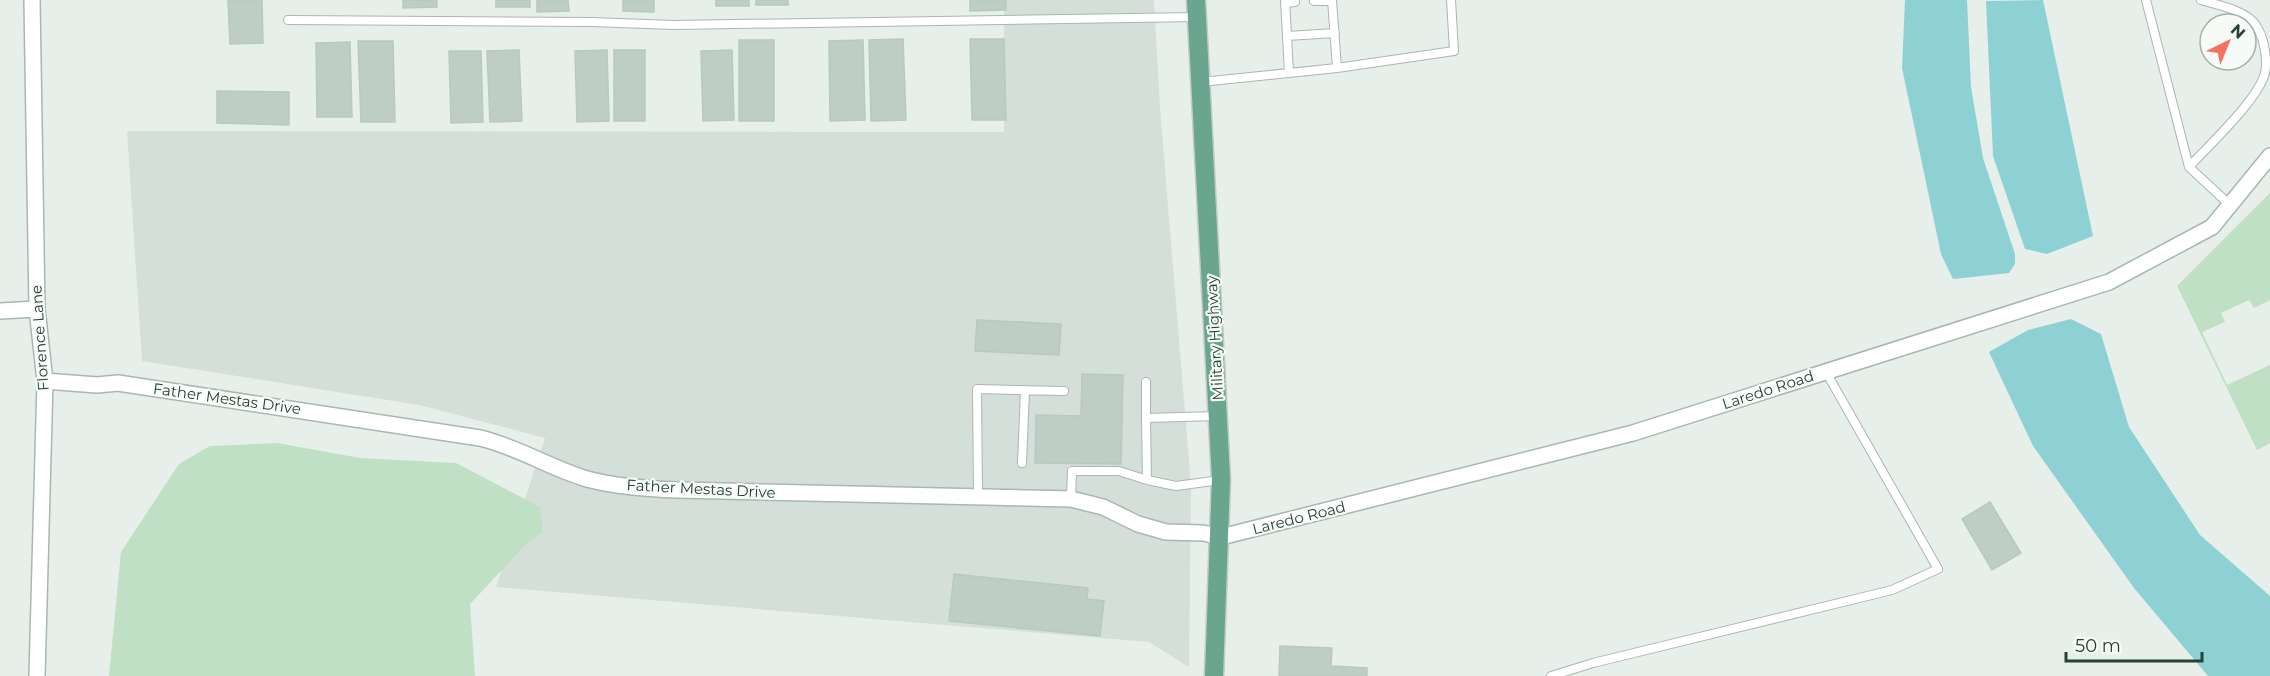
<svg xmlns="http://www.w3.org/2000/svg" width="2270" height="676" viewBox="0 0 2270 676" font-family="Montserrat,sans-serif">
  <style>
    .built { fill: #d4dfd9 }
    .green { fill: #bfe0c4 }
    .water { fill: #8ed1d4 }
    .building { fill: #becdc5; stroke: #b8c9c0; stroke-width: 1.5 }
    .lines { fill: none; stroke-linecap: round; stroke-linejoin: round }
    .service-casing { stroke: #a8b8b0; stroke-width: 10 }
    .minor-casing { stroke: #a8b8b0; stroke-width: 18 }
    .primary-casing { stroke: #c2cac7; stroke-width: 21 }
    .service { stroke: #fff; stroke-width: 8 }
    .minor { stroke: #fff; stroke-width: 15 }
    .primary { stroke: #6aa58f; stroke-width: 18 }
    .labels { text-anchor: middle; stroke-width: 4.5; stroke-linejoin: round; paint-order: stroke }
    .street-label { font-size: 15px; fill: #244236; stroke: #f7fbf8 }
  </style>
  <rect width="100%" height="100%" fill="#e6efea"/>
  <path class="built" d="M1004,0h150l6,109 31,376 -2,182 -40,-25 -653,-55 49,-149 -126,-33 -277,-44 -15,-230 877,1z"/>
  <path class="green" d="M2270,193v107l-16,8 -5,-8 -28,13 4,9 -23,10 25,53 43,-20v78l-13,7 -80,-164z
    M277,443l83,15 96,5 84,44 3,25 -16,11 -57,61 5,72h-366l12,-124 58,-88 31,-18z"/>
  <path class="water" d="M1905,0h62l4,87 12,71 32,96v10l-6,9 -56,6 -12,-25 -39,-186z
    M2043,0l50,236 -46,18 -22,-5 -32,-93 -7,-155z
    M2071,319l30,15 28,93 71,108 70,61v80h-62l-74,-88 -101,-142 -44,-94 39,-22z"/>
  <path class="building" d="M228,0h34l1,43 -33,1z
    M403,0h34v7l-34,1z
    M496,0h34v7h-34z
    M537,0h31l1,11 -32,1z
    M623,0h31v12l-31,-1z
    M716,0h33v6h-33z
    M756,0h32v5h-32z
    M970,0h36v10l-36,1z
    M903,39l3,81 -35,1 -2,-81z
    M970,39h34l2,81h-34z
    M739,40h35v81h-35z
    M863,40l2,80 -35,1 -1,-80z
    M358,41h35l2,81h-34z
    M350,42l2,75h-35l-1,-74z
    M519,50l3,71 -32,1 -3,-71z
    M607,50l2,71 -32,1 -2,-71z
    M614,50h31v71h-31z
    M732,50l2,70 -31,1 -2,-70z
    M449,51h32l2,71 -32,1z
    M217,91l72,1v33l-72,-2z
    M977,320l84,4 -2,31 -84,-4z
    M1082,374l41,1 -2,89 -86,-1 1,-48 45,1z
    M1990,502l31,51 -29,17 -30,-51z
    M954,574l134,14 -1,11 17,2 -4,35 -151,-15z
    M1280,646l52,2 -1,18 36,2v8h-88z"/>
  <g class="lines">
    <defs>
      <path id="service" d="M1285,0l4,72
        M1332,0l5,68
        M2146,0l43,167 41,38
        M1314,1h18
        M1285,3l10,-1
        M288,20l303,2 83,3 523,-8
        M1287,36l48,-3
        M1201,82l136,-14 117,-17 -3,-51
        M2189,167c20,-22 69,-67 76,-94 3,-14 -1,-37 -10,-49 -10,-14 -38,-19 -54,-24
        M1146,418v-36
        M1022,463l3,-73
        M1147,480l29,6 44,-6
        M978,497l-1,-108 87,2
        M1071,499l1,-28h47l28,9 -1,-62 72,-2
        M1551,676l42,-13 299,-73 46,-21 -112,-197"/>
      <path id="minor" d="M32,0l5,309 8,72 -8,295
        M0,311l37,-2
        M45,381l52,4 21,-2 362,55c38,9 70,30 107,41 30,8 61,10 91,11l393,9 32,8 35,17 28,8 37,1 18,4 412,-104 476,-151 103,-55 58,-71"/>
      <path id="primary" d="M1196,0l25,479 -7,197"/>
    </defs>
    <use href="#service" class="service-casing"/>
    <use href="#minor" class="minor-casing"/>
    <use href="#primary" class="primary-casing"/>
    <use href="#service" class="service"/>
    <use href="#minor" class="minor"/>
    <use href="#primary" class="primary"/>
  </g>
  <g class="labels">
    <g class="street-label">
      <text transform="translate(40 338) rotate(-94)" y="5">Florence Lane</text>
      <text transform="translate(1215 338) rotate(-93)" y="5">Military Highway</text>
      <text transform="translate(1768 390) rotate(-18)" y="5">Laredo Road</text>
      <text transform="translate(227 399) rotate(8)" y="5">Father Mestas Drive</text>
      <text transform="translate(701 489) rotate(3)" y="5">Father Mestas Drive</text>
      <text transform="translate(1299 518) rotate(-14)" y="5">Laredo Road</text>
    </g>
  </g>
  <g transform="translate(2228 42) rotate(43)"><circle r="28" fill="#f7fbf8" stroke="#a3b1aa" stroke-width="1.5"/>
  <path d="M0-4.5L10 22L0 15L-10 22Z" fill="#f37260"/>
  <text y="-9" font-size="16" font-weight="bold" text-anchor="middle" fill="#244236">N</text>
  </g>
  <path d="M2066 652v9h136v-9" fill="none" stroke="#244236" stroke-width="3"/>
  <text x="2075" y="652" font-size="18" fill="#244236" stroke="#f7fbf8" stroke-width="4.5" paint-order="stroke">50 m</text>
</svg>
